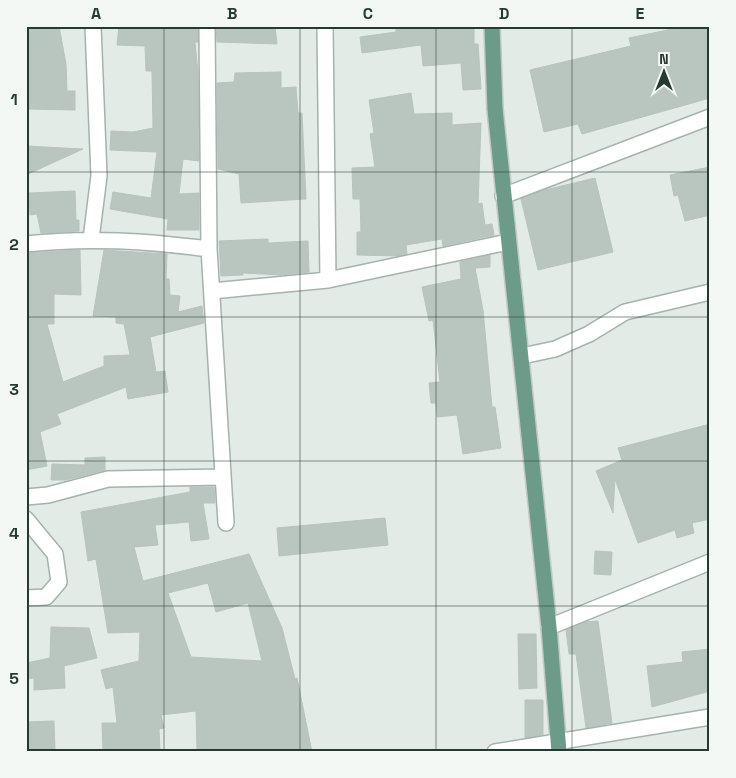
<svg xmlns="http://www.w3.org/2000/svg" width="736" height="778" viewBox="0 0 736 778" font-family="'Space Grotesk',sans-serif">
  <style>
    .building { fill: #b9c6bf; stroke: #b7c4bd; fill-rule: evenodd }
    .lines { fill: none; stroke-linecap: round; stroke-linejoin: round }
    .minor-casing { stroke: #a6b2ad; stroke-width: 18 }
    .major-casing { stroke: #c2c8c6; stroke-width: 18 }
    .minor { stroke: #fff; stroke-width: 15 }
    .major { stroke: #6d9b89; stroke-width: 15 }
    .grid { fill: none; stroke: #253a32; stroke-width: 1; stroke-opacity: 0.55 }
    .neatline { fill: none; stroke: #253a32; stroke-width: 2 }
    .grid-label { font-size: 16px; text-anchor: middle; font-weight: bold; fill: #253a32 }
  </style>
  <rect width="100%" height="100%" fill="#e3ebe7"/>
  <path class="building" d="M28,26h31l7,38 1,27h8v19l-49,-1z
    M119,26h79v16h-3l3,31 1,88 -16,-2 -4,35 20,-1v37h-32l1,-11 -58,-10 3,-17 38,6 6,-46 -47,-2 1,-19 22,1 20,-4 -1,-57h-6l-1,-25 -28,-1z
    M216,26h59l2,18 -60,-2z
    M396,26h78v18h4l3,45 -18,1 -2,-27 -38,3 -2,-21 -59,8 -2,-16 36,-5z
    M687,26h23v72l-128,36 -4,-10 -34,8 -14,-62 101,-24 -2,-8z
    M281,72v16l15,-1 2,26h4l4,86 -65,4 -2,-29 -21,-5 -1,-86 17,-1 1,-9z
    M411,93l3,21 38,-1v12l29,-2 -3,81 4,-1 3,22 7,-1 2,11 -51,11 -1,-7 -36,6 1,9 -9,2 -41,-1v-23h4l-1,-33h-7l-1,-31 23,-1 -5,-33 4,-1 -5,-33z
    M26,146l57,3 -57,26z
    M710,167v48l-25,6 -7,-26 -4,1 -4,-21z
    M595,178l18,74 -75,18 -17,-71 24,-9z
    M75,191l1,29h3v11l-38,2 -4,-19 -7,1 -1,-22z
    M268,239v4l40,-2 1,31 -28,3 -38,-2v2l-22,1 -2,-35z
    M80,250l1,45 -27,-1v30h-7l16,58 41,-16v-10l26,-1 -6,-31 -8,-1v-6l-23,-1 11,-66 63,4 -1,25h3l1,16 10,1 -2,16 24,-6 2,17 -54,14 6,35 9,-1 3,21 -40,7 -2,-12 -69,27 4,10 -21,8 7,34 -21,4v-217z
    M490,255v12l-15,1 8,42 9,97h3l6,41 -38,6 -6,-39 -20,2 -1,-14h-5l-2,-20 11,-1 -7,-62 -4,1 -7,-34 39,-8 -1,-17z
    M710,424v95l-18,4 2,10 -17,5 -2,-8 -37,13 -23,-64 -2,34 -17,-42 26,-11 -4,-12z
    M105,457v13l-39,10h-15l1,-16 33,1v-7z
    M190,487h24l1,16h-12l6,36 -18,2 -2,-19 -34,3 3,20 -24,2 9,34 106,-27 33,74 13,51 2,-1 15,74h-115l-1,-41 -35,4 3,13 -5,1 1,23h-57l-1,-29h15l-4,-36 -7,2 -5,-19 38,-9 1,-29 -32,1 -12,-74 -8,2 -7,-49 109,-20zM208,583l8,29 32,-9 14,58 -71,-4 -23,-64z
    M385,518l3,27 -109,11 -2,-28z
    M595,551l17,1 -1,23 -17,-1z
    M598,621l14,102 -26,5 -10,-74h-7l-3,-24 19,-8z
    M51,627l38,1 8,30 -33,8 1,22 -31,2v-12l-8,1v-16l24,-5z
    M518,634h18l1,54 -18,1z
    M710,649v42l-58,16 -5,-41 36,-4 -1,-10z
    M525,700h18v35l-18,3z
    M54,721l1,31h-29v-30z"/>
  <g class="lines">
    <defs>
      <path id="minor" d="M207,26l2,223 17,274
        M325,26l3,254
        M503,196l207,-79
        M91,239l8,-63 -6,-150
        M26,244c64,-7 120,-3 183,5
        M212,291l116,-11 180,-38
        M522,356l33,-7 34,-15 36,-22 85,-20
        M26,497l22,-2 60,-16 115,-2
        M26,519l29,35 4,28 -13,15 -20,1
        M549,627l161,-65
        M495,752l215,-35"/>
      <path id="major" d="M492,26l3,83 54,518 10,125"/>
    </defs>
    <use href="#minor" class="minor-casing"/>
    <use href="#major" class="major-casing"/>
    <use href="#minor" class="minor"/>
    <use href="#major" class="major"/>
  </g>
  <path class="grid" d="M164,26v726M300,26v726M436,26v726M572,26v726M26,172h684M26,317h684M26,461h684M26,606h684"/>
  <rect width="736" height="778" fill="none" stroke="#f4f8f5" stroke-width="55"/>
  <g transform="translate(664 72)" stroke="#f4f8f5" stroke-width="4" paint-order="stroke">
  <path d="M0-4L9 19L0 12L-9 19Z" fill="#253a32"/>
  <text y="-8" font-size="14" font-weight="bold" text-anchor="middle" fill="#253a32">N</text>
  </g>
  <rect x="28" y="28" width="680" height="722" class="neatline"/>
  <g class="grid-label">
    <text x="96" y="19">A</text>
    <text x="232" y="19">B</text>
    <text x="368" y="19">C</text>
    <text x="504" y="19">D</text>
    <text x="640" y="19">E</text>
    <text x="14" y="105">1</text>
    <text x="14" y="250">2</text>
    <text x="14" y="395">3</text>
    <text x="14" y="539">4</text>
    <text x="14" y="684">5</text>
  </g>
</svg>
